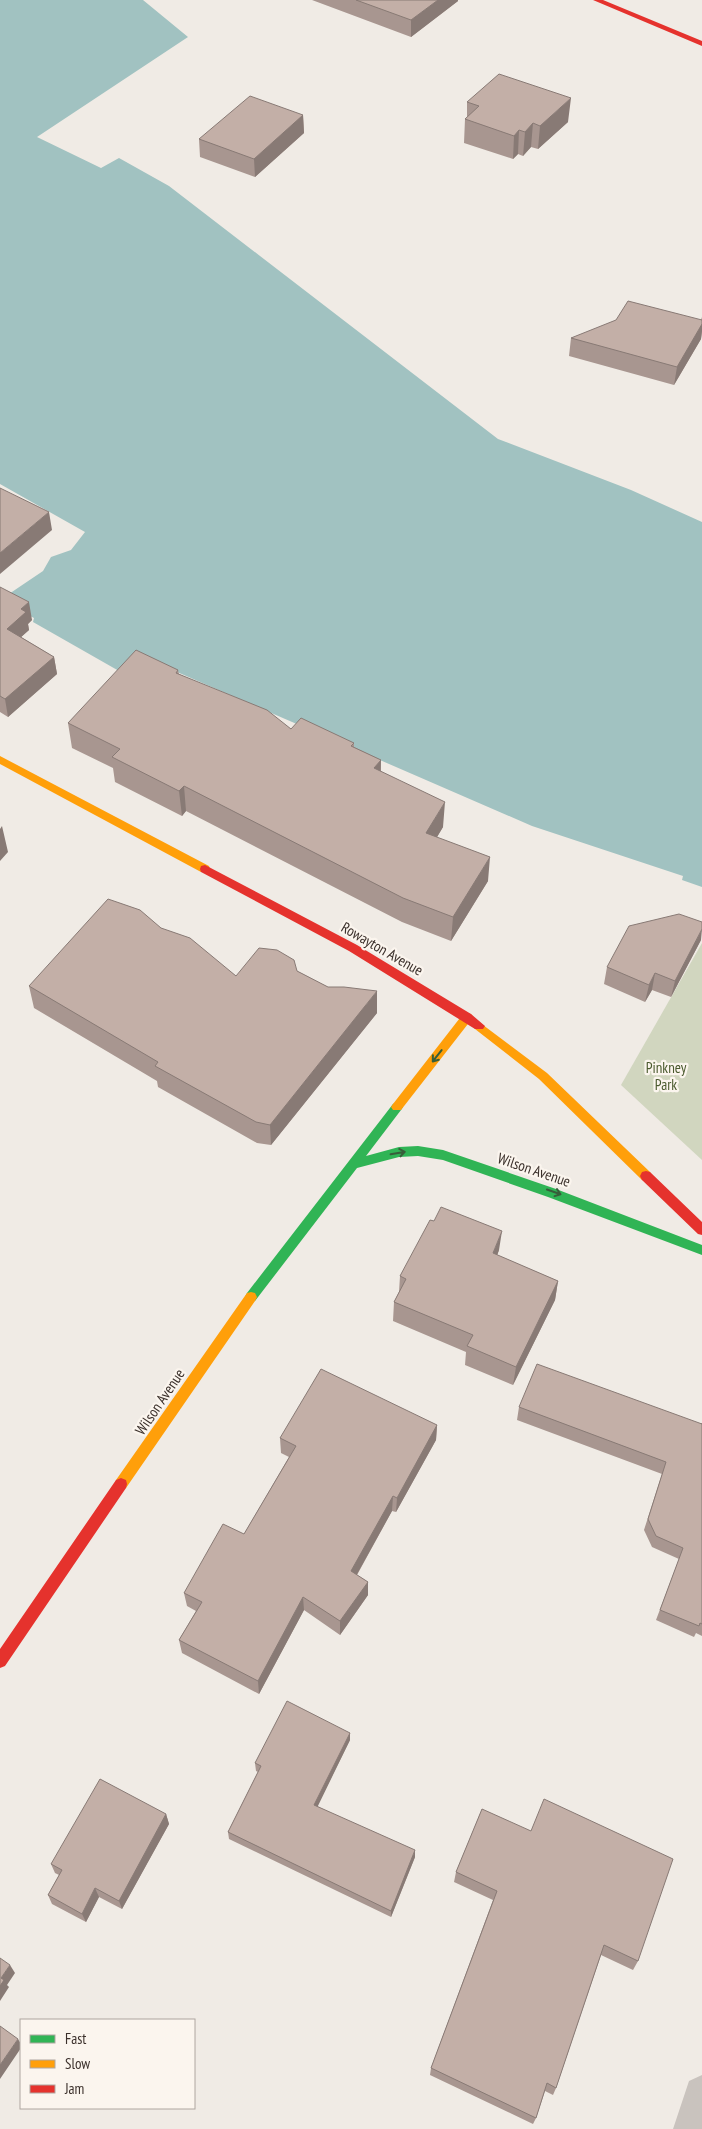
<svg xmlns="http://www.w3.org/2000/svg" width="702" height="2129" viewBox="0 0 702 2129" font-family="'PT Sans Narrow',sans-serif">
  <style>
    .green { fill: #d1d6bf }
    .water { fill: #a1c2c1 }
    .lines { fill: none; stroke-linecap: round; stroke-linejoin: round }
    .street { fill: #c9c3be; fill-rule: evenodd }
    .fast { fill: #30b455; fill-rule: evenodd }
    .slow { fill: #ff9f0a; fill-rule: evenodd }
    .jam { fill: #e5322d; fill-rule: evenodd }
    .wall { fill: #a89690 }
    .shaded-wall { fill: #887a75 }
    .building { fill: #c3afa7; stroke: #887a75 }
    .oneway { stroke: #375e3a }
    .labels { text-anchor: middle; stroke-width: 4.5; stroke-linejoin: round; paint-order: stroke }
    .street-label { font-size: 15px; fill: #3b302b; stroke: #fbf5ee }
    .park-label { font-size: 15px; fill: #4a5a2e; stroke: #fbf5ee }
  </style>
  <rect width="100%" height="100%" fill="#f0ebe5"/>
  <path class="green" d="M702,943v217l-81,-75z"/>
  <path class="water" d="M0,0h143l45,37 -151,100 64,31 18,-10 50,28 329,253 133,51 71,32v365l-20,-7 1,-4 -151,-50 -378,-164 -35,9 -86,-49 1,-4 -34,-18 43,-29 8,-14 20,-7 14,-18 -85,-48z"/>
  <g class="lines">
    <path class="street" d="M702,2075v54h-29l16,-48z"/>
    <path class="fast" d="M397,1102l4,2 2,3 -2,3 -35,46 33,-9 19,-1 25,4 113,39 146,56v10l-154,-58 -105,-37 -25,-4 -19,1 -42,11 -102,133 -4,1 -4,-1 -2,-4 2,-4 146,-189z"/>
    <path class="slow" d="M0,756l209,110 1,3 -1,3h-8l-201,-108z
      M467,1013l4,1 2,3 -2,3 -70,90h-8l-2,-3 2,-3 70,-90z
      M479,1022l68,51 103,99 2,4 -2,4 -4,1 -4,-1 -103,-101 -64,-50 -2,-3 2,-3z
      M251,1292l4,1 2,4 -2,4 -129,187 -5,2 -5,-2 -1,-4 1,-4 131,-187z"/>
    <path class="jam" d="M593,0h10l99,41v5z
      M205,865l152,80 114,69 14,12 -2,3h-8l-126,-78 -148,-79 -1,-3 1,-3z
      M646,1171l4,1 52,50v13l-4,-1 -56,-54 -2,-4 2,-4z
      M121,1478l5,2 1,4 -1,4 -121,178 -5,2v-19l116,-169z"/>
  </g>
  <path class="wall" d="M312,0h146v1l-47,36z
    M467,102l101,20 -30,27 -7,-2 -8,9 -5,-2 -5,5 -49,-16 1,-24 2,-2z
    M303,115l1,18 -49,44 -55,-20 -1,-18z
    M702,317v14l-1,8 -27,46 -105,-29 2,-18 130,-18z
    M0,587l32,33 -4,4 1,6 -8,7 33,20 3,17 -49,43 -8,-5z
    M178,670l1,4 112,55 63,14v4l27,13v11l62,56 -6,10 51,44 -37,60 -49,-19 -216,-111 -4,5 -67,-34 -2,-14 -41,-20 -4,-25z
    M161,928l75,48 61,-5 80,42 -106,132 -14,-2 -99,-56 -1,-6 -123,-73 -5,-22z
    M701,940l-30,57 -19,-7 -7,12 -41,-18 3,-17z
    M499,1250l-2,5 61,26 -3,19 -42,85 -48,-20 1,-13 -73,-31 1,-19 5,-10 1,-16z
    M519,1407l183,17v-1v213l-6,-3 -2,4 -38,-17 23,-61 -27,-12 -8,-17 18,-56 -145,-54z
    M437,1425l-1,15 -40,72 -4,-1 -35,64 11,7v13l-28,40 -36,-25 -45,84 -77,-41 -3,-13 17,-29 -9,-5 -3,-13 60,-59 45,-77 -8,-4 -1,-15z
    M350,1733v7l-33,66 98,51 -24,60 -162,-78 -1,-7 30,-60 -2,-1 -1,-8z
    M482,1809l156,152 -5,9 -32,-15 -45,133 -3,7 -8,-4 -9,27 -3,6 -103,-49 1,-7 62,-168 -39,-18 2,-10z
    M166,1814l3,10 -47,85 -23,-12 -13,25 -34,-18 -4,-9 11,-20 -4,-2 -4,-9z"/>
  <path class="shaded-wall" d="M438,0h20v1l-47,36v-17z
    M571,98l-3,24 -30,27 2,-23z
    M303,115l1,18 -49,44 -1,-18z
    M533,123l-2,24 -8,9 2,-24z
    M519,130l-1,24 -5,5 1,-23z
    M702,324v7l-1,8 -27,46 3,-18z
    M49,512l3,18 -52,44v-21z
    M29,602l3,18 -4,4 1,6 -19,17 -3,-18 14,-20z
    M54,657l3,17 -49,43 -3,-18z
    M381,760l-1,25 -6,-17z
    M184,786l2,25 -4,5 -3,-25z
    M445,802l-2,25 -18,30 1,-24z
    M2,826l6,26 -8,9v-32z
    M490,857l-2,24 -37,60 2,-24z
    M702,929l-1,11 -30,57 4,-16z
    M655,973l-3,17 -7,12 4,-17z
    M377,991v22l-106,132 -1,-20z
    M502,1231l-3,19 -8,23 2,-20z
    M558,1281l-3,19 -42,85 3,-18z
    M437,1425l-1,15 -40,72 1,-14z
    M393,1496l-1,15 -41,74v-14z
    M368,1582v13l-28,40v-14z
    M303,1597l1,13 -45,84 -1,-13z
    M350,1733v7l-35,72 -1,-7z
    M166,1814l3,10 -47,85 -3,-8z
    M415,1850v7l-24,60v-6z
    M95,1888l4,9 -13,25 -4,-8z
    M10,1965l5,8 -8,12 2,2 -9,14v-15l1,-8z
    M18,2039l3,5v4l-21,31v-14z"/>
  <path class="building" d="M356,0h82l-27,20z
    M499,74l72,24 -31,28 -7,-3 -8,9 -6,-2 -5,6 -49,-17 14,-13 -12,-4z
    M250,96l53,19 -49,44 -55,-20z
    M628,301l74,19v4l-25,43 -106,-29 45,-18z
    M0,488l49,24 -49,41z
    M0,587l29,15 -8,7 5,3 -19,17 47,28 -49,42 -5,-3z
    M136,650l42,20 -2,3 91,37 24,19 10,-11 53,25 -3,3 30,14 -7,8 71,34 -19,31 64,24 -37,60 -50,-19 -219,-112 -5,5 -67,-34 8,-8 -52,-26z
    M108,899l32,11 21,18 29,10 46,38 23,-28 18,2 17,10 3,11 31,16h16l33,4 -107,134 -14,-3 -101,-56 3,-4 -129,-76z
    M679,914l23,8v7l-27,52 -20,-8 -6,12 -42,-18 22,-41z
    M441,1207l61,24 -9,22 65,28 -42,86 -49,-21 6,-11 -79,-33 12,-23 -6,-3 30,-56 4,1z
    M537,1364l165,60v-1v201l-2,-1 -1,3 -39,-16 23,-62 -27,-12 -8,-17 18,-57 -147,-55z
    M321,1369l116,56 -40,73 -4,-2 -42,75 17,11 -28,39 -37,-24 -45,84 -79,-41 23,-38 -18,-9 39,-69 21,10 52,-88 -16,-8z
    M287,1701l63,32 -36,72 101,45 -24,61 -163,-79 33,-66 -6,-3z
    M100,1779l66,35 -47,87 -24,-13 -13,26 -34,-19 14,-25 -11,-6z
    M544,1799l129,60 -35,102 -34,-16 -48,143 -9,-5 -11,35 -105,-50 66,-177 -41,-19 26,-63 49,22z
    M0,1958l10,7 -9,13 3,2 -4,6z
    M0,2026l18,13 -18,26z"/>
  <defs><path id="oneway-shaft" d="M-6 0H5M1.5-3L5.5 0L1.5 3" fill="none" stroke-width="1.6" stroke-linecap="round" stroke-linejoin="round" transform="scale(1.25)"/></defs>
  <g class="oneway">
    <use href="#oneway-shaft" transform="translate(437 1056) rotate(128)"/>
    <use href="#oneway-shaft" transform="translate(398 1153) rotate(-10)"/>
    <use href="#oneway-shaft" transform="translate(554 1192) rotate(19)"/>
  </g>
  <g class="labels">
    <g class="street-label">
      <text transform="translate(382 949) rotate(30)" y="5">Rowayton Avenue</text>
      <text transform="translate(534 1170) rotate(19)" y="5">Wilson Avenue</text>
      <text transform="translate(160 1402) rotate(-56)" y="5">Wilson Avenue</text>
    </g>
    <g class="park-label">
      <text x="666" y="1073">Pinkney<tspan x="666" dy="17">Park</tspan></text>
    </g>
  </g>
  <rect x="20" y="2019" width="175" height="90" fill="#fbf5ee" stroke="#aea6a0"/>
  <rect x="30" y="2035" width="25" height="8" fill="#30b455" stroke="#aea6a0"/>
  <text x="65" y="2044" font-size="15" fill="#3b302b">Fast</text>
  <rect x="30" y="2060" width="25" height="8" fill="#ff9f0a" stroke="#aea6a0"/>
  <text x="65" y="2069" font-size="15" fill="#3b302b">Slow</text>
  <rect x="30" y="2085" width="25" height="8" fill="#e5322d" stroke="#aea6a0"/>
  <text x="65" y="2094" font-size="15" fill="#3b302b">Jam</text>
</svg>
